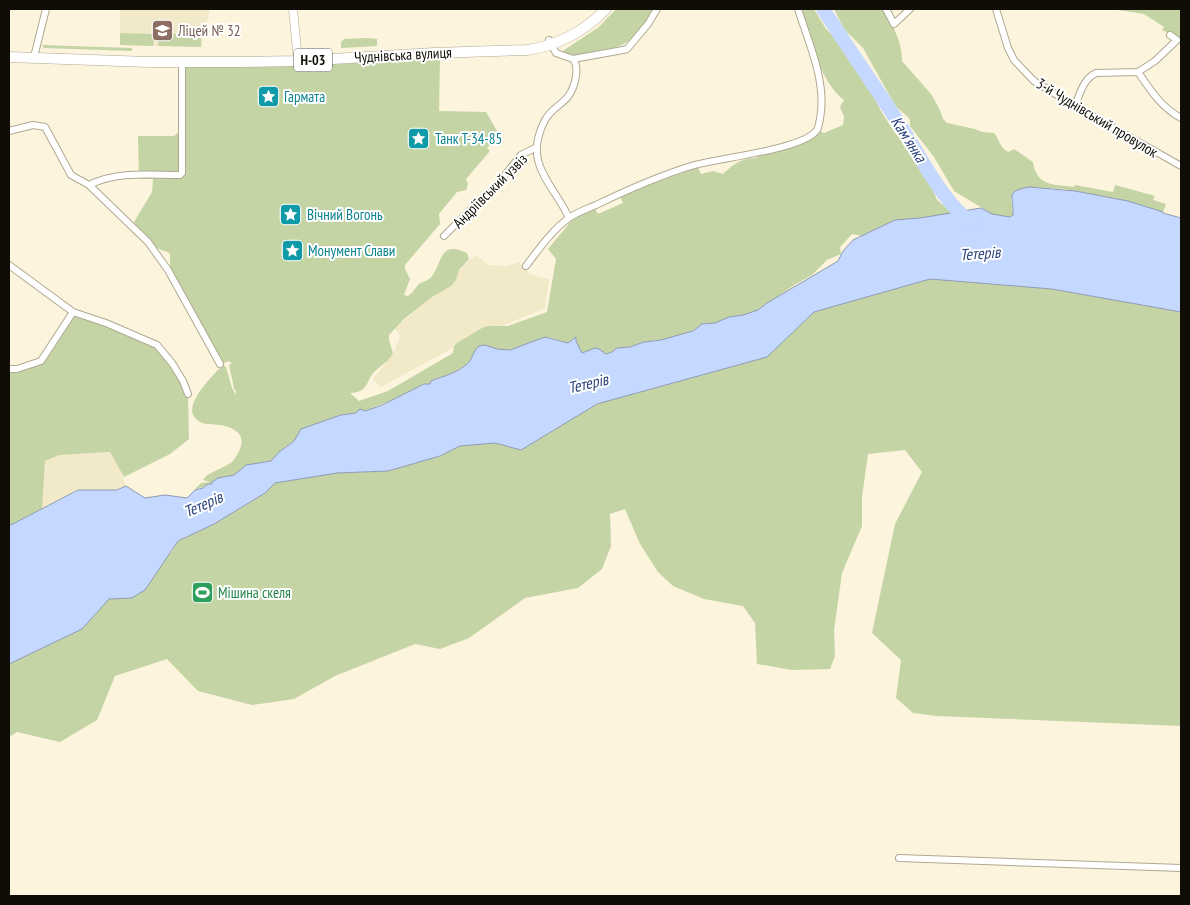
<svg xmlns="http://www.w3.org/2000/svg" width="1190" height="905" viewBox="0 0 1190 905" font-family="'PT Sans Narrow',sans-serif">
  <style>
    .built { fill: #f2e9c9 }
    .green { fill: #c4d4a5 }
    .water { fill: #c5d8ff; stroke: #8e9bb4 }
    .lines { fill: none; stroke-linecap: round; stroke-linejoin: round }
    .river { stroke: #c5d8ff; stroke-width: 14 }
    .minor-casing { stroke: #b0a992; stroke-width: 8 }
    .tertiary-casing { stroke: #b0a992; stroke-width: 9 }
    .primary-casing { stroke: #b0a992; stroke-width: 11 }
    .minor { stroke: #fff; stroke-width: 6 }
    .tertiary { stroke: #fff; stroke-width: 8 }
    .primary { stroke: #fff; stroke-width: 10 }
    .labels { text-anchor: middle; stroke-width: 4; stroke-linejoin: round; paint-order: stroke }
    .shield { fill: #fff; stroke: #575650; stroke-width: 1 }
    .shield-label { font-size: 14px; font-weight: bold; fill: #0f0d05 }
    .education-label { font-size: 15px; fill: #785e54; stroke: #fff; text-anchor: start }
    .street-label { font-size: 15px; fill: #0f0d05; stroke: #fff }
    .culture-label { font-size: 15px; fill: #0d838f; stroke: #fff; text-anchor: start }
    .leisure-label { font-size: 15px; fill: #27864d; stroke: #fff; text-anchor: start }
    .water-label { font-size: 16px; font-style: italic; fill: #2a437d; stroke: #fff }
  </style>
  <rect width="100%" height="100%" fill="#fcf4dc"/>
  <path class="built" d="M120,9h90l-9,38 -81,-2z
    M475,255l14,10 18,1 12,-4 12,13 18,4 -4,29 -48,20 -19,4 -27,17 -70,38 -8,-8 20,-25 7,-16 -5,-10 37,-31z
    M110,452l10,18 6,16 -9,4h-39l-36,19 3,-48 14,-6z"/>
  <path class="green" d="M616,9h37c-16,31 -26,37 -59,44 -10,2 -21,3 -31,0l1,-3 35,-23z
    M801,9h13l12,20 14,14 19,25 22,43 14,22 8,4v4l5,8 14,15 15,36 19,16 -94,20 -10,-2 -12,13 1,7 -14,6 -15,15 -16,9 -38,26 -15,5 -14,2 -14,6 -15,3 -7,5 -23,7 -26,4 -14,5 -13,1 -5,4 -6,2 -11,-6 -13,5 -9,-15 -2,4c-9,2 -18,-7 -27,-4 -18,4 -33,17 -53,9l-19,12 -6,6 -19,11 -7,1 -10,7h-6l-27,14 -32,13 -24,4 -37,13 -10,13 -8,5 -15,15 -24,4 -13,10 -10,2 -12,7 -18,6 7,-7 9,-1 -7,-2 3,-4c6,-4 23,-11 27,-15 0,0 4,-6 4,-6 9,-15 5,-24 -12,-29 -9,-3 -21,1 -29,-7 -15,-13 18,-45 27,-54l3,2 6,21 4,7v-4l-2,-2c-1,-9 -4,-16 -5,-24l3,-2 -4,-2 -6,3 -52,-94v-16c-4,-4 -9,-3 -14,-7 -8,-8 -15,-17 -22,-25l18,-30 1,-13h-14l-1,-43h36l5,-4 -1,-65 122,-1 140,-8 -1,53 47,1 14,24 -13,12 3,3 -24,28 2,5 -2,6 -9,2 -18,22 1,10 -35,41v4l5,10 -6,16 4,1c5,-3 7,-8 11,-12 4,-3 10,-3 13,-8 11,-14 7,-36 35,-23l2,6 -10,11 -3,10 -5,6 -19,11 -28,22 -15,16v5l4,13c-5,11 -17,14 -22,23 -3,5 -4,10 -9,14 -3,2 -8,3 -12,3l9,8 29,-10 65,-38 1,-7 3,-3 25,-15 6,-2h20l39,-14 9,-53 -8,-10 25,-30 22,-10 3,5 25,-11 -3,-7 78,-29 3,7 12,-3 10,3c11,-10 16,-15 33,-16l3,-3 60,-24 5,2 19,-8 1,-8 -4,-10 4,-7c-25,-19 -33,-62 -43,-91z
    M834,9h49c9,15 20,34 19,52l29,33 8,14 4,11 4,4 28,6 7,3 12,1c6,7 5,14 14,19l6,-3 19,13c4,25 20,22 41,25l1,-2 38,7 2,-7 40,11 -2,4 13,4 -3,8 -48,-14 -51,-9 -35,-2 -18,11 2,17 -3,2 -18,-3 -38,-23 -20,-34 -24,-31v-6l-3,-4 -11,-9 -33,-59 -19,-19z
    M1112,9h69v34l-7,3v-10l-12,-6 2,-3 -20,-13z
    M120,33l32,1 2,1 -1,11 -33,-1z
    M160,34h41v13l-43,-1 1,-11z
    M365,38l12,1v7l-36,2v-6l3,-3z
    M42,45l90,3v3l-88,-3z
    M930,279l122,10 129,23v414l-244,-10 -24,-3 -17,-15 5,-38 -29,-27 23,-109 27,-52 -17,-22 -37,4 -6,43v29l-20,47 -8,57 1,26 -5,13 -38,1 -35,-6 -2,-41 -12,-17 -39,-7 -31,-13 -15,-14 -18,-28 -15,-35 -15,5 1,32 -9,23 -24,19 -53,10 -56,40 -29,11 -25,-5 -80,32 -41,23 -42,6 -54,-14 -31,-32 -52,17 -18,44 -37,22 -43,-10 -8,5v-73l73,-35 27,-30 11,-1 51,-45 7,-12 36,-17 51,-31 10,-10 62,-10 51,-2 52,-15 20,-10 35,-3 26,7 76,-46 170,-47 47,-45z
    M73,312l84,33 15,18 16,31 1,45 -19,15 -46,23 -14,-25 -51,3 -14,6 -3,48 -33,17v-155l32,-10z"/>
  <path class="water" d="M1029,187l46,4 53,10 35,11v1l18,5v94l-129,-23 -122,-10 -116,33 -47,45 -170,47 -76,46 -26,-7 -35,3 -20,10 -52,15 -51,2 -62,10 -10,10 -51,31 -36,17 -33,49 -13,8 -23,1 -27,30 -73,35v-138l69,-36h39l9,-4 19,12 20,-3 22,3 8,-8 8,-2 5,-4h4l-1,-1 7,-5 16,-3 12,-10 25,-4 8,-9 15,-11 7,-12 3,-1 37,-13 15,-2 4,-4 5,2 15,-5 44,-22h6l1,-3c12,-5 27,-8 37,-18 5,-5 5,-12 11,-17l6,-1 12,4 13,1 35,-13 23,6 8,-6v4l6,12 13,-5 4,1 7,5 6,-2 5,-4 13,-1 14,-5 17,-2 32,-9 9,-7 13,-1 14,-6 14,-2 15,-5 9,-7 71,-42 5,-10 10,-11 42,-20 25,-2 61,-10 11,6 18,3 3,-2c1,-20 -9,-23 16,-28z"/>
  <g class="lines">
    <path class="river" d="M823,9c26,40 53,79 79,119 21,33 39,71 70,96"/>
    <defs>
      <path id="minor" d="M886,9l8,15 16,-15
        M996,9l12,39 6,12 20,21 41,25 106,60
        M549,40l7,13 17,6 50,-9 4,-1 21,-25 9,-15
        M35,53l11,-44
        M1138,72l17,-11 22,-21 -7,-5
        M1075,106c5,-12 8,-27 21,-33l42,-1c13,19 23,35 43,46
        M9,131l24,-6 12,2 26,48 18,10 59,57 20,28 52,94
        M89,185c29,-14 60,-10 91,-10l2,-2v-111
        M569,218c-16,-35 -46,-53 -25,-96 9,-20 27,-15 32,-46 1,-7 1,-12 -3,-17
        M444,236l29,-29 16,-12 32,-40 16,-8
        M9,265l64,47 33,11 51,22 15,18 11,18 5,13
        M526,266c13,-17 26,-36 43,-48 8,-6 18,-9 27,-13 31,-15 63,-29 95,-39 26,-8 112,-16 126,-36 2,-3 2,-8 3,-11 7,-37 -11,-75 -22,-110
        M9,369h8l24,-8 32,-49
        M899,858l282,10"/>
      <path id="tertiary" d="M293,9l5,52"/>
      <path id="primary" d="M9,57l139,5h89l61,-1 136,-8 93,-3c30,-4 58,-19 79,-41"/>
    </defs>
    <use href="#minor" class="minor-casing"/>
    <use href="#tertiary" class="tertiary-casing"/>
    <use href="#primary" class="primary-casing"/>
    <use href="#minor" class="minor"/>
    <use href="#tertiary" class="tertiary"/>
    <use href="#primary" class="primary"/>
  </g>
  <defs>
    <symbol id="school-square" viewBox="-11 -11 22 22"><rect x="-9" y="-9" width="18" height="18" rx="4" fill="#8d6e63" stroke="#fff"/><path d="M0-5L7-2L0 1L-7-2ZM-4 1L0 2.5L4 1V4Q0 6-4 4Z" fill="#fff"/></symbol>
    <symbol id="sight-square" viewBox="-11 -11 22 22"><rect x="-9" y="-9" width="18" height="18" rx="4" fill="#0f9aa8" stroke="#fff"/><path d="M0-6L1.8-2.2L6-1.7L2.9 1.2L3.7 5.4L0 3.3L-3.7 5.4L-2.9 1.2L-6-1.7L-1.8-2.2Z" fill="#fff"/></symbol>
    <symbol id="stadium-square" viewBox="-11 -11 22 22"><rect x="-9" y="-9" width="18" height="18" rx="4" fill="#2e9e5b" stroke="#fff"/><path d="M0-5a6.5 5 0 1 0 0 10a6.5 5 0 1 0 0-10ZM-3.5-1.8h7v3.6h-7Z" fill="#fff"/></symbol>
  </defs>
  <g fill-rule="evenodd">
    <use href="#school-square" x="150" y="18" width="25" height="25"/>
    <use href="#sight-square" x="256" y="84" width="25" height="25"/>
    <use href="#sight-square" x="406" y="126" width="25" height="25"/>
    <use href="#sight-square" x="278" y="202" width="25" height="25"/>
    <use href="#sight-square" x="280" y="238" width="25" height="25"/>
    <use href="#stadium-square" x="190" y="580" width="25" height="25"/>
  </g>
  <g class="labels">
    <rect class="shield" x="294" y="48.5" width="38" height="23" rx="4"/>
    <g class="shield-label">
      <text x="313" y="65">Н-03</text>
    </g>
    <g class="education-label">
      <text x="178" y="36">Ліцей № 32</text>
    </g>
    <g class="street-label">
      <text transform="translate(403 55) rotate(-3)" y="5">Чуднівська вулиця</text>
      <text transform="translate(1097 118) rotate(31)" y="5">3-й Чуднівський провулок</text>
      <text transform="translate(490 191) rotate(-45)" y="5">Андріївський узвіз</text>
    </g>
    <g class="culture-label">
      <text x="284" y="102">Гармата</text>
      <text x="435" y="144">Танк Т-34-85</text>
      <text x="307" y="220">Вічний Вогонь</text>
      <text x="308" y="256">Монумент Слави</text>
    </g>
    <g class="leisure-label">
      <text x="218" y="598">Мішина скеля</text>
    </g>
    <g class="water-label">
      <text transform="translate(909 139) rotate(57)" y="6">Кам'янка</text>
      <text transform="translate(980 253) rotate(-4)" y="6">Тетерів</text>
      <text transform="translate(588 383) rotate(-13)" y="6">Тетерів</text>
      <text transform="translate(203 504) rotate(-24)" y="6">Тетерів</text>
    </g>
  </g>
  <rect width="1190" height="905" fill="none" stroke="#0f0d05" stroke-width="20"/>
</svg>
